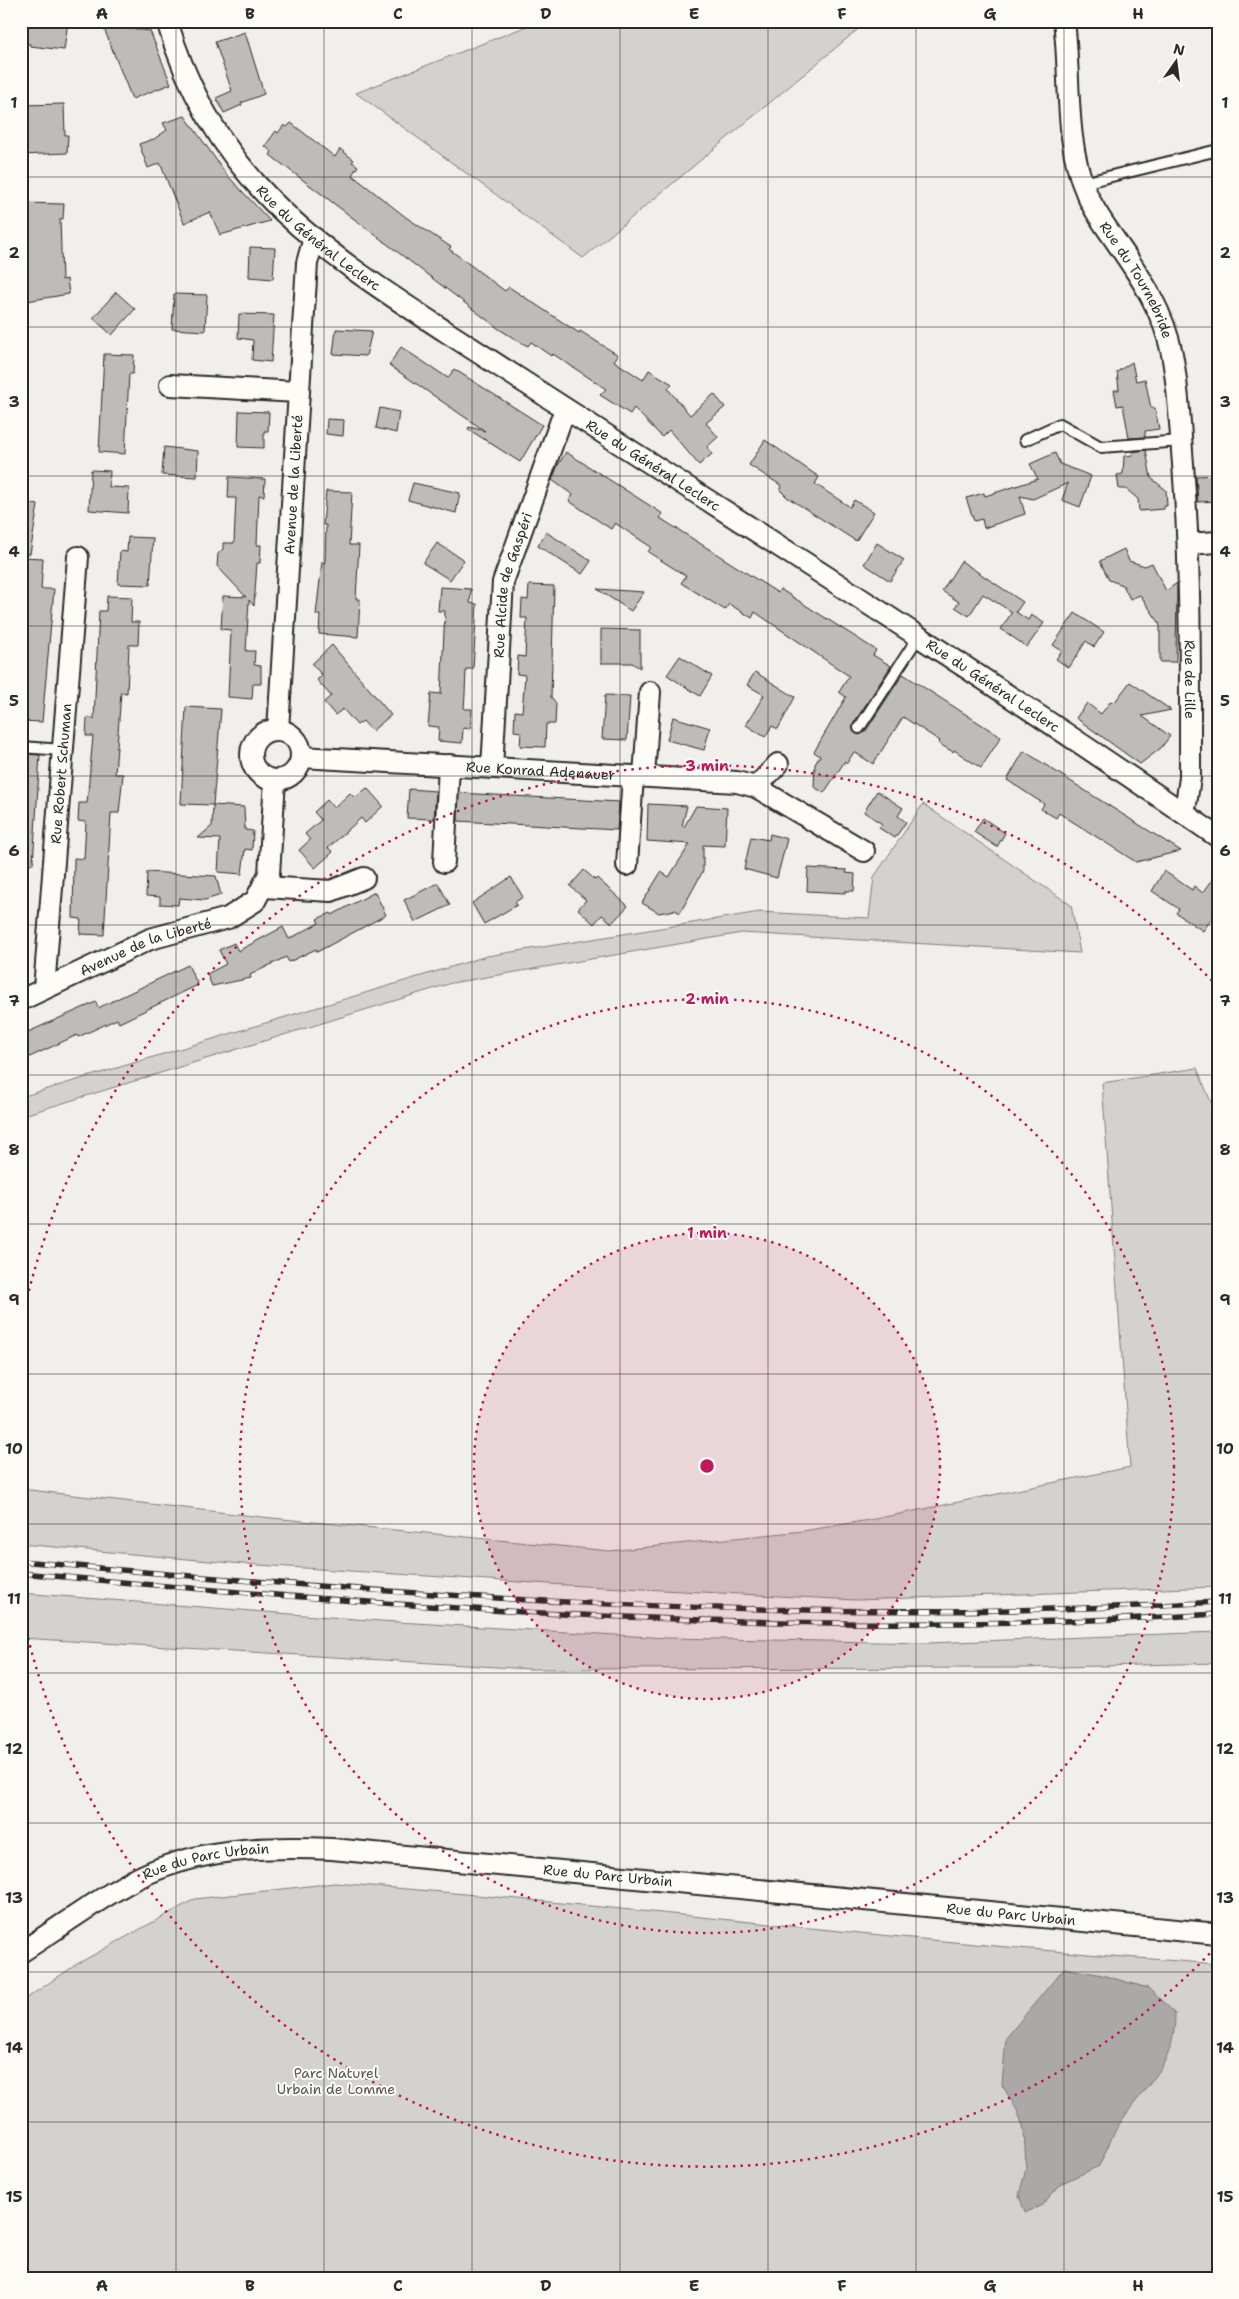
<svg xmlns="http://www.w3.org/2000/svg" width="1239" height="2299" viewBox="0 0 1239 2299" font-family="'Shantell Sans',sans-serif">
  <style>
    .green { fill: #d3d2cf; stroke: #7f7e7d }
    .water { fill: #aaa9a7; stroke: #777775 }
    .building { fill: #bdbcb8; stroke: #2b2b2b }
    .lines { fill: none; stroke-linecap: round; stroke-linejoin: round }
    .lane-casing { stroke: #2b2b2b; stroke-width: 14 }
    .street-casing { stroke: #2b2b2b; stroke-width: 24 }
    .lane { stroke: #fdfcf7; stroke-width: 10 }
    .street { stroke: #fdfcf7; stroke-width: 20 }
    .rail-casing { stroke: #2b2b2b; stroke-width: 5.5 }
    .rail { stroke: #fdfcf7; stroke-width: 4; stroke-dasharray: 11; stroke-linecap: butt }
    .grid { fill: none; stroke: #2b2b2b; stroke-width: 1; stroke-opacity: 0.55 }
    .ring { fill: none; stroke: #c2185b; stroke-width: 2.5; stroke-dasharray: 2.5 5 }
    .labels { text-anchor: middle; stroke-width: 4; stroke-linejoin: round; paint-order: stroke }
    .street-label { font-size: 14px; fill: #2b2b2b; stroke: #fdfcf7 }
    .park-label { font-size: 14px; fill: #555554; stroke: #fdfcf7 }
    .centre { fill: #c2185b; stroke: #fdfcf7; stroke-width: 2.5 }
    .ring-label { font-size: 15px; text-anchor: middle; font-weight: bold; fill: #c2185b; stroke: #fdfcf7; stroke-width: 4; stroke-linejoin: round; paint-order: stroke }
    .neatline { fill: none; stroke: #2b2b2b; stroke-width: 2 }
    .grid-label { font-size: 16px; text-anchor: middle; font-weight: bold; fill: #2b2b2b }
  </style>
  <rect width="100%" height="100%" fill="#f0efeb"/>
  <filter id="ink" filterUnits="userSpaceOnUse"><feTurbulence type="fractalNoise" baseFrequency=".02" numOctaves="2"/><feDisplacementMap in="SourceGraphic" scale="10" xChannelSelector="R" yChannelSelector="G"/><feConvolveMatrix kernelMatrix="1 2 1 2 8 2 1 2 1" color-interpolation-filters="sRGB"/></filter>
  <g filter="url(#ink)">
    <path class="green" d="M540,21h328l-285,237 -227,-165z
      M923,804l148,101 9,48 -338,-20 -290,50 -431,133v-19l466,-141 273,-44 109,6 5,-41z
      M1197,1068l21,51v468l-362,13 -291,-15 -322,-21 -222,-20v-55l241,28 348,34 193,-20 72,-12 255,-52 -28,-384z
      M21,1593l360,28 286,17 261,5 290,-11v31l-196,5 -492,1 -509,-31z
      M335,1883c295,23 588,61 883,81v314h-1197v-276l56,-38 118,-65z"/>
    <path class="water" d="M1064,1968l38,7 46,13 27,25c1,56 -32,72 -58,115 -7,12 -12,26 -18,38l-37,17 -20,22 -17,8 -6,-18 7,-26 -2,-40 -7,-19 -15,-25 4,-47z"/>
    <path class="building" d="M26,21h42l-4,29 -34,-4v-2l-7,-1z
      M103,26l47,5 21,53 -39,15z
      M245,32l19,62 -23,9 1,2 -18,8 -8,-15 16,-7 -17,-49z
      M64,104l1,31h3l-1,18 -46,2v-50z
      M185,116l42,59 43,46 -50,14 -10,-23 -26,11 -24,-60 -12,5 -9,-24 15,-5 13,-9 -4,-7z
      M291,123l44,34 5,-8 14,11 -2,2 6,4 -6,9 55,43 44,29 -2,2 56,42 4,-4 70,46 1,-2 38,24 -4,6 29,19 6,-10 23,14 -4,5 22,26 24,-21 11,13 -19,16 12,14 -11,10 5,7 -13,11 -30,-35 -7,7 -28,-29 -4,6 -30,-19 6,-6 -53,-35 -2,2 -20,-14 -3,4 -8,-4 -21,-13 -229,-174 2,-3 -7,-6 11,-15 2,2 6,-8 3,2z
      M21,203l43,1 -1,15h-3l2,61 5,-1 2,15 -48,8z
      M250,247l25,1 -2,31 -24,-2z
      M116,292l19,17 -23,26 -19,-17z
      M174,294l33,1 -2,36 -33,-2z
      M239,314l35,1 -3,47 -19,-2 1,-20 -15,-2z
      M336,329l36,2 -6,25 -33,-2z
      M401,347l47,31 6,-9 88,56 -22,37 -52,-33 1,-2 16,4 -96,-66z
      M104,354l30,1 -1,19h-4l-4,80 -26,-2z
      M1132,362l4,19 9,-2 6,29h4l4,21 -14,2v6l-16,1 -6,-33 -6,1 -3,-16h5l-2,-18z
      M380,408l19,4 -3,21 -20,-5z
      M239,411l30,1 -1,19h-4v17l-26,-1z
      M327,419l17,1 -1,16 -17,-2z
      M765,440l54,37 -4,7 35,23 4,-7 20,12 -18,29 -69,-44 -7,-7 2,-4 -33,-21z
      M164,447l34,4 -1,26 -35,-2z
      M1146,450l5,28 15,12 1,16h-3v3l-25,2 -1,-12 -12,-10h-7l-2,-14 6,-1 1,-18 9,-1 -1,-3z
      M566,452l97,62 -3,4 118,75 2,-4 96,61 -3,5 18,11 -38,58 2,9 4,2 6,-3 38,-58 98,63 -20,31 -27,-18 -1,2 -15,-9 2,-2 -37,-24 -30,47 -19,-12 -7,11 -2,-2 -21,32 -10,-6 1,-23 5,-8 -6,-4 32,-55 -7,-5 10,-16 -94,-64 -3,6 -23,-14 -4,6 -44,-27 5,-7 -38,-24 3,-5 -36,-24 -4,6 -42,-28 4,-6 -21,-15 6,-15z
      M1055,453l5,11 31,12 -11,31 -18,-7 6,-17 -35,16 -13,-3 5,18 -41,14 -2,-9 -8,2 -8,-23 18,-5 1,3 53,-17 -8,-15z
      M91,470l19,1 -1,16 20,1 -1,25 -39,-3z
      M1218,475v26l-20,1 -2,-26z
      M229,477l36,2 -1,17 -5,-1 -2,50h4l-1,18h-3l-3,43 -5,-6 -3,51h9l-1,14 7,1v18h-8l-1,15 -24,-2 3,-67 -10,-1 2,-33 23,1 -29,-31 1,-12 5,-5v-6h11l2,-45h-8z
      M413,483l47,10 -4,20 -48,-13z
      M326,491l26,1 -3,53h10l-3,54h4l-2,38 -39,-3 1,-19h-4l6,-53 3,1 1,-38h-3z
      M21,502l17,3 -8,49 -9,-1z
      M546,532l45,29 -9,13 -44,-28z
      M128,537l25,1 -3,47 -32,-1 2,-33 7,1z
      M437,543l27,17 -14,20 -27,-17z
      M877,543l27,17 -14,21 -26,-17z
      M1124,549l5,12 16,5 7,-3 14,28 11,-8 -1,79h-16v-36l-2,-5 -18,-26 -10,4 -7,-14 -14,-5 -9,-19z
      M21,557l22,1 -2,31h13l-12,133 -21,-1z
      M961,561l62,41 -7,10 12,8 3,-5 13,8 -17,24 -26,-18 11,-17 -29,-18 -14,22 -14,-9 4,-5 -17,-11z
      M529,585l25,1 -3,111 5,6 -1,21h-9l-1,23 -25,-1 1,-14 -7,-1 1,-20 7,1 3,-37 -8,-1 1,-18 7,1 2,-39h-6l1,-19 6,1z
      M440,587l31,2 -1,14 7,1 -4,65h-7l-1,25 -1,15h8l-2,20 -7,-1 -1,15 -24,-2 1,-14 -11,-1 3,-33 10,1 4,-83h-7z
      M597,589l47,3 -13,19z
      M107,596l25,1 -1,25h8l-1,23h-9l-2,48 -6,-1 -6,82h8l-4,39h-8l-7,122 -24,-1 1,-15 -8,-1 1,-60 10,1 2,-37 -8,-1 1,-18h8l6,-67h-7l1,-18 7,1 5,-108h7z
      M1075,613l29,19 -10,15 -8,-6 -17,27 -13,-9 6,-8 -9,-6z
      M601,629l39,1v38l-8,-5h-31z
      M332,645l59,70 -19,16 -9,-10 -6,4 -14,-16 -8,6 -11,-13 7,-6 -14,-16 5,-5 -10,-11z
      M680,656l32,20 -12,20 -33,-21z
      M755,672l40,25 -17,32 -6,-3 -7,11 -19,-12 18,-30 -17,-10z
      M1130,682l41,28 -29,6 28,20 -9,12 -21,16 -64,-46 11,-15 14,11 10,-13 3,2z
      M605,695l25,1 -3,44 -25,-1z
      M186,707l35,2 -8,96 31,2 1,23 8,1 -1,19 -7,-1 -3,25 -24,-2 2,-33 -22,-1 14,-12 1,-21 -32,-1z
      M673,717l37,11 -6,22 -37,-10z
      M1024,751l68,44 89,56 -45,11 -77,-49 -3,5 -15,-9 3,-5 -37,-24z
      M21,754l19,1 -7,109h-12z
      M367,788l16,18 -18,17 -4,-5 -33,30 5,4 -18,16 -16,-18 11,-10 -5,-6 16,-14 -7,-8 13,-12 7,8 16,-15 5,5z
      M409,789l27,2 -2,28 -27,-1z
      M877,791l26,17 -5,8 8,6 -11,16 -16,-10 3,-4 -18,-12z
      M459,793l160,9 -2,28 -159,-9z
      M648,804l39,2 -5,20 2,1 12,-21 31,2 -2,38 -22,-1v26l-23,42 -5,-3 -16,3 -17,-10 19,-31 8,5 21,-33 -43,-3z
      M983,818l22,15 -8,14 -23,-15z
      M770,834l17,5 -10,39 -33,-9 7,-32 18,3z
      M808,868l39,2 -1,3 9,1 -1,17h-9v2l-38,-2z
      M584,870l11,10 2,-2 31,28 -16,17 -10,-8 -8,9 -16,-15 8,-9 -16,-14z
      M1164,871l28,19 2,-4 9,7 15,-21v38l-15,21 -27,-18 3,-4 -27,-18z
      M147,872l69,4 5,19 -16,5 -26,-2 -1,7 -18,-1v-7l-14,-1z
      M511,877l12,20 -8,5 2,3 -33,19 -12,-21z
      M438,883l12,22 -35,17 -11,-22z
      M375,892l11,23 -69,37 -1,-3 -27,13 -3,-5 -36,18 1,3 -39,8 -5,-12 19,-10 -7,-14 15,-7 4,8 45,-24 6,12 30,-16 -2,-4 14,-6 1,2z
      M188,965l10,20 -79,38 -2,-4 -39,18 -1,-2 -56,26v-26l75,-33 2,6z"/>
    <g class="lines">
      <defs>
        <path id="lane" d="M1083,183l135,-33
          M1025,440l35,-16 41,23 80,-6
          M859,728l60,-92
          M21,747l42,3"/>
        <g id="street">
          <path id="s1" d="M167,21c20,69 55,129 105,180 51,51 113,91 173,130 61,40 122,79 183,118 198,127 396,254 590,388"/>
          <path id="s2" d="M1064,21c7,54 0,121 22,171 8,20 21,36 33,54 23,33 45,67 53,108 7,36 8,74 11,110 8,105 7,209 7,314l-4,26 -3,8"/>
          <path d="M170,385l128,7"/>
          <path d="M1188,544l30,-2"/>
          <path id="s3" d="M278,730l29,-467 7,-25"/>
          <circle cx="276" cy="755" r="25"/>
          <path id="s4" d="M301,757l436,25 19,5 108,64"/>
          <path id="s5" d="M492,768l11,-186 62,-173"/>
          <path d="M644,776l6,-84"/>
          <path d="M756,787l22,-23"/>
          <path d="M444,862l5,-97"/>
          <path d="M627,865l6,-89"/>
          <path d="M264,887l67,4 33,-13"/>
          <path id="s6" d="M44,989l34,-432"/>
          <path id="s7" d="M21,1000l129,-61 78,-21 27,-17 14,-27 6,-94"/>
          <path id="s8" d="M21,1952c38,-24 73,-51 113,-72 61,-32 131,-34 198,-31l886,85"/>
        </g>
      </defs>
      <use href="#lane" class="lane-casing"/>
      <use href="#street" class="street-casing"/>
      <use href="#lane" class="lane"/>
      <use href="#street" class="street"/>
      <defs>
        <path id="rail" d="M21,1561c401,37 794,65 1197,41
          M21,1573c398,37 797,66 1197,41"/>
      </defs>
      <use href="#rail" class="rail-casing"/>
      <use href="#rail" class="rail"/>
    </g>
  </g>
  <path class="grid" d="M176,21v2257M324,21v2257M472,21v2257M620,21v2257M768,21v2257M916,21v2257M1064,21v2257M21,177h1197M21,327h1197M21,476h1197M21,626h1197M21,776h1197M21,925h1197M21,1075h1197M21,1224h1197M21,1374h1197M21,1524h1197M21,1673h1197M21,1823h1197M21,1972h1197M21,2122h1197"/>
  <circle cx="707" cy="1466" r="233" fill="#c2185b" fill-opacity=".12"/>
  <g class="ring">
    <circle cx="707" cy="1466" r="233"/>
    <circle cx="707" cy="1466" r="467"/>
    <path d="M1215 1948A700 700 0 0 1 22 1612M22 1320A700 700 0 0 1 1215 984"/>
  </g>
  <g class="labels">
    <g class="street-label">
      <text dy="5" stroke="none"><textPath href="#s1" startOffset="270">Rue du Général Leclerc</textPath></text>
      <text dy="5" stroke="none"><textPath href="#s2" startOffset="275">Rue du Tournebride</textPath></text>
      <text dy="5" stroke="none"><textPath href="#s1" startOffset="675">Rue du Général Leclerc</textPath></text>
      <text dy="5" stroke="none"><textPath href="#s3" startOffset="246">Avenue de la Liberté</textPath></text>
      <text dy="5" stroke="none"><textPath href="#s5" startOffset="185">Rue Alcide de Gaspéri</textPath></text>
      <text dy="5" stroke="none"><textPath href="#s2" startOffset="684">Rue de Lille</textPath></text>
      <text dy="5" stroke="none"><textPath href="#s1" startOffset="1080">Rue du Général Leclerc</textPath></text>
      <text dy="5" stroke="none"><textPath href="#s4" startOffset="240">Rue Konrad Adenauer</textPath></text>
      <text dy="5" stroke="none"><textPath href="#s6" startOffset="216">Rue Robert Schuman</textPath></text>
      <text dy="5" stroke="none"><textPath href="#s7" startOffset="136">Avenue de la Liberté</textPath></text>
      <text dy="5" stroke="none"><textPath href="#s8" startOffset="209">Rue du Parc Urbain</textPath></text>
      <text dy="5" stroke="none"><textPath href="#s8" startOffset="614">Rue du Parc Urbain</textPath></text>
      <text dy="5" stroke="none"><textPath href="#s8" startOffset="1019">Rue du Parc Urbain</textPath></text>
    </g>
    <g class="park-label">
      <text x="336" y="2078">Parc Naturel<tspan x="336" dy="16">Urbain de Lomme</tspan></text>
    </g>
  </g>
  <circle cx="707" cy="1466" r="8" class="centre"/>
  <g class="ring-label">
    <text x="707" y="771">3 min</text>
    <text x="707" y="1004">2 min</text>
    <text x="707" y="1238">1 min</text>
  </g>
  <rect width="1239" height="2299" fill="none" stroke="#fdfcf7" stroke-width="55"/>
  <g transform="translate(1176 62) rotate(14)" stroke="#fdfcf7" stroke-width="4" paint-order="stroke">
  <path d="M0-4L9 19L0 12L-9 19Z" fill="#2b2b2b"/>
  <text y="-8" font-size="14" font-weight="bold" text-anchor="middle" fill="#2b2b2b">N</text>
  </g>
  <rect x="28" y="28" width="1184" height="2244" class="neatline"/>
  <g class="grid-label">
    <text x="102" y="19">A</text>
    <text x="250" y="19">B</text>
    <text x="398" y="19">C</text>
    <text x="546" y="19">D</text>
    <text x="694" y="19">E</text>
    <text x="842" y="19">F</text>
    <text x="990" y="19">G</text>
    <text x="1138" y="19">H</text>
    <text x="14" y="108">1</text>
    <text x="1225" y="108">1</text>
    <text x="14" y="258">2</text>
    <text x="1225" y="258">2</text>
    <text x="14" y="407">3</text>
    <text x="1225" y="407">3</text>
    <text x="14" y="557">4</text>
    <text x="1225" y="557">4</text>
    <text x="14" y="706">5</text>
    <text x="1225" y="706">5</text>
    <text x="14" y="856">6</text>
    <text x="1225" y="856">6</text>
    <text x="14" y="1006">7</text>
    <text x="1225" y="1006">7</text>
    <text x="14" y="1155">8</text>
    <text x="1225" y="1155">8</text>
    <text x="14" y="1305">9</text>
    <text x="1225" y="1305">9</text>
    <text x="14" y="1454">10</text>
    <text x="1225" y="1454">10</text>
    <text x="14" y="1604">11</text>
    <text x="1225" y="1604">11</text>
    <text x="14" y="1754">12</text>
    <text x="1225" y="1754">12</text>
    <text x="14" y="1903">13</text>
    <text x="1225" y="1903">13</text>
    <text x="14" y="2053">14</text>
    <text x="1225" y="2053">14</text>
    <text x="14" y="2202">15</text>
    <text x="1225" y="2202">15</text>
    <text x="102" y="2291">A</text>
    <text x="250" y="2291">B</text>
    <text x="398" y="2291">C</text>
    <text x="546" y="2291">D</text>
    <text x="694" y="2291">E</text>
    <text x="842" y="2291">F</text>
    <text x="990" y="2291">G</text>
    <text x="1138" y="2291">H</text>
  </g>
</svg>
